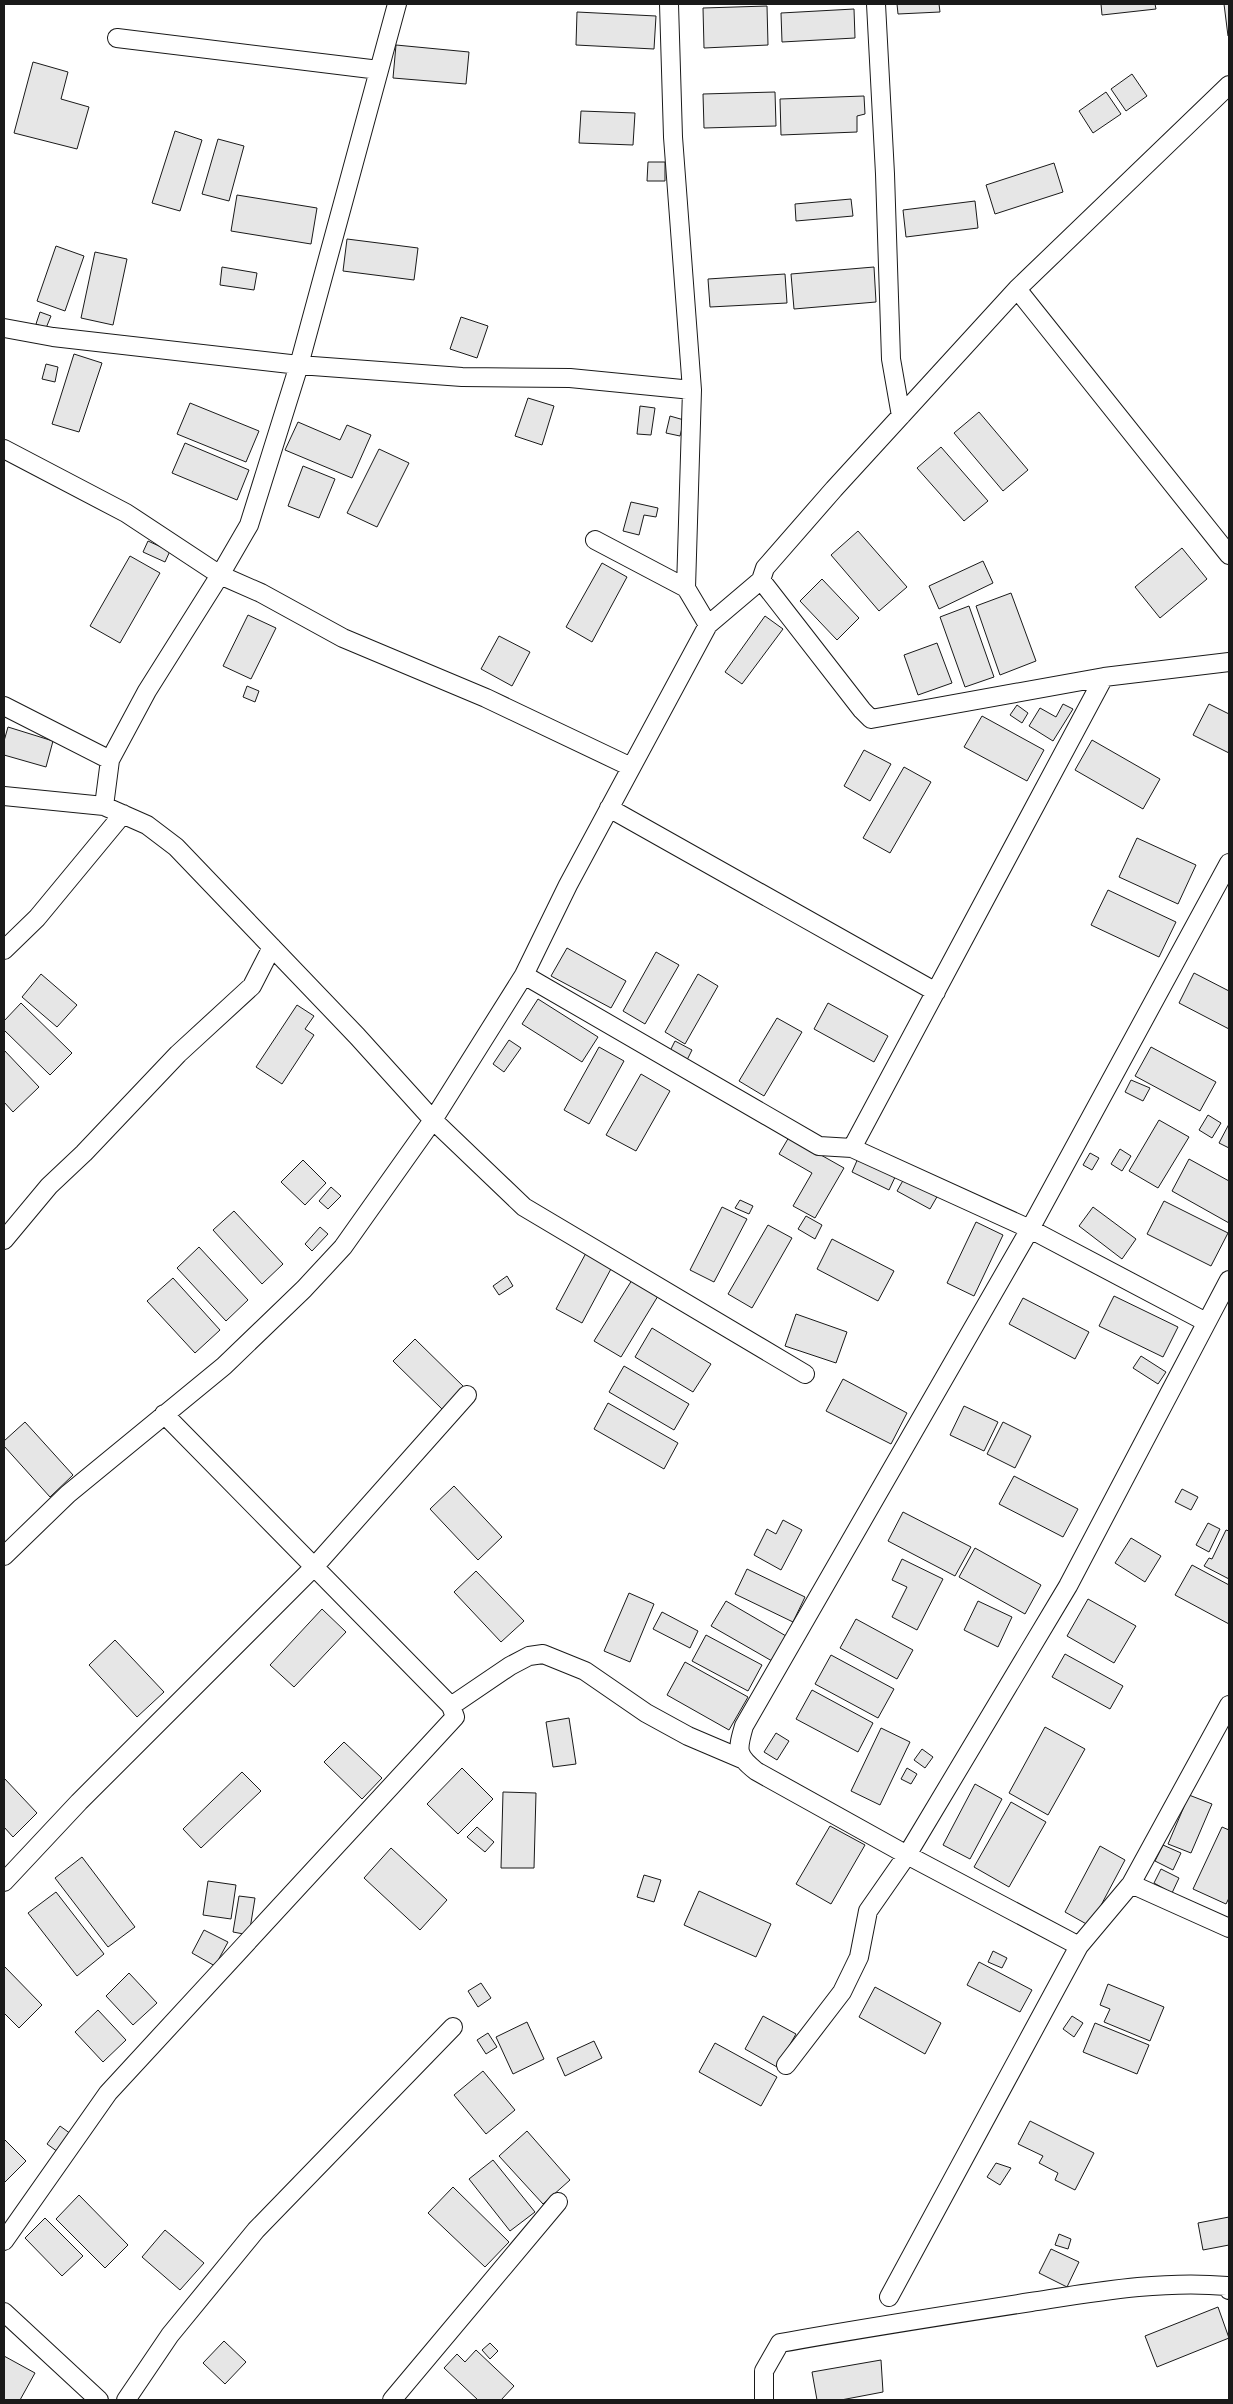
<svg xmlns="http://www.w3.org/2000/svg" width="1233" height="2404" viewBox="0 0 1233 2404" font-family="Inter,sans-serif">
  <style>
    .building { fill: #e6e6e6; stroke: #1a1a1a }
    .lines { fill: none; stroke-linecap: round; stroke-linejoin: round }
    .minor-casing { stroke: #1a1a1a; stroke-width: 20 }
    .minor { stroke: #fff; stroke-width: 18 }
  </style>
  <rect width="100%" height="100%" fill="#fff"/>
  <path class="building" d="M897,4h42l1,8 -42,2z
    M1101,4h54l1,5 -54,6z
    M1224,4h5v31l-1,1z
    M767,6l1,39 -64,3 -1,-40z
    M854,9l1,29 -73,4 -1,-29z
    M577,12l79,4 -2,33 -78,-4z
    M396,45l73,7 -3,32 -73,-6z
    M33,62l35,10 -7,27 28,8 -12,42 -63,-16z
    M1132,74l15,22 -21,15 -15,-22z
    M775,92l1,34 -72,2 -1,-34z
    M1106,92l15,22 -28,19 -14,-22z
    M864,96l1,18 -8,2v16l-76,3 -1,-36z
    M581,111l54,2 -2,32 -54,-2z
    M175,131l27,9 -22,71 -28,-8z
    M218,139l26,7 -15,55 -27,-7z
    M648,162h17v19h-18z
    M1054,163l9,29 -68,22 -9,-29z
    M237,195l80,13 -6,36 -80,-13z
    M851,199l2,17 -57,5 -1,-17z
    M975,201l3,27 -72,9 -3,-27z
    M347,239l71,9 -4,32 -71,-9z
    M56,246l28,10 -19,55 -28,-10z
    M95,252l32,7 -14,66 -32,-7z
    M222,267l35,6 -3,17 -34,-5z
    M874,267l2,35 -82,7 -3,-35z
    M785,274l2,29 -77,4 -2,-28z
    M40,312l11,4 -5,12 -10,-4z
    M461,317l27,9 -11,32 -27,-9z
    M74,354l28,9 -23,69 -27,-8z
    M46,364l12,3 -3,15 -13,-3z
    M528,398l26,8 -12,39 -27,-9z
    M190,403l69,28 -13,31 -69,-28z
    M640,406l15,2 -4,27 -14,-1z
    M979,412l49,58 -25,21 -49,-58z
    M670,416l14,4 -4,16 -14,-3z
    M298,422l42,18 7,-15 24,10 -19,43 -67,-28z
    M185,443l64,27 -12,30 -65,-27z
    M941,447l47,54 -24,20 -47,-53z
    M379,449l30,14 -32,64 -30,-14z
    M303,466l32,13 -16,39 -31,-12z
    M631,502l27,6 -2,9 -12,-2 -5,20 -16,-4z
    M858,531l49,56 -28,24 -48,-56z
    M148,541l22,10 -5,11 -22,-10z
    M1182,548l25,31 -47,39 -25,-31z
    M130,556l30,17 -40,70 -30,-17z
    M983,561l10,22 -54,26 -10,-23z
    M602,563l25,14 -35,65 -26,-15z
    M822,579l37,39 -22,22 -37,-39z
    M1011,593l25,68 -36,14 -24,-69z
    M969,606l25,71 -29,10 -25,-70z
    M248,615l28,13 -25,51 -28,-13z
    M765,616l18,13 -41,55 -17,-12z
    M499,636l31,16 -18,34 -31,-17z
    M937,643l15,40 -34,12 -14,-40z
    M247,686l12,5 -4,11 -12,-5z
    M1063,704l10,5 -20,32 -24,-15 11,-18 16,9z
    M1209,704l20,10v39l-36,-18z
    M1017,705l11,8 -6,10 -12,-8z
    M982,716l62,34 -17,31 -63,-34z
    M8,727l45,14 -7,26 -42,-12v-14z
    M1092,740l68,39 -17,30 -68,-39z
    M864,750l27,14 -21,37 -26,-15z
    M904,767l27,15 -41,71 -27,-15z
    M1137,838l59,27 -18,39 -59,-27z
    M1108,890l68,32 -17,35 -68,-32z
    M567,948l59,33 -15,27 -60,-32z
    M656,952l23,13 -34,59 -22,-13z
    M1194,973l35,18v38l-50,-26z
    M41,974l36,31 -20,22 -35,-30z
    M698,974l20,12 -33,58 -20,-12z
    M538,999l60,38 -16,25 -60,-38z
    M21,1003l51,50 -22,22 -46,-45v-9z
    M828,1003l60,33 -14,26 -60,-33z
    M297,1005l17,11 -9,13 9,6 -32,49 -26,-17z
    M777,1018l25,14 -38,64 -25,-15z
    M509,1040l12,8 -17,24 -11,-8z
    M675,1041l17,9 -5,10 -17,-9z
    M599,1047l25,14 -35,63 -25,-14z
    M1151,1047l65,35 -16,29 -65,-35z
    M4,1050l35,37 -26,25 -9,-10z
    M641,1074l29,17 -34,60 -30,-16z
    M1131,1080l19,8 -7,13 -18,-9z
    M1208,1115l13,8 -9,15 -13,-8z
    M1159,1120l30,17 -31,51 -29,-17z
    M1229,1124v24l-10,-5z
    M789,1137l55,31 -29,50 -22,-12 19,-33 -33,-19z
    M1120,1149l11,7 -9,15 -11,-7z
    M1090,1153l9,5 -7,12 -9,-5z
    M859,1156l38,17 -8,17 -37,-18z
    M1189,1159l40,22v42l-57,-32z
    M303,1160l23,23 -21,22 -24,-23z
    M905,1177l33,18 -8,14 -33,-18z
    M331,1187l10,9 -13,13 -9,-8z
    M740,1200l13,6 -4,8 -14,-6z
    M1164,1201l64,32 -17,33 -64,-32z
    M722,1207l25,12 -33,63 -24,-12z
    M1093,1207l43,32 -14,20 -43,-33z
    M234,1211l49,53 -21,20 -49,-54z
    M806,1216l16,9 -7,14 -17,-10z
    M976,1222l27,13 -29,61 -27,-13z
    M768,1225l24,13 -40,70 -24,-14z
    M320,1227l8,7 -16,17 -7,-7z
    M832,1239l62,32 -16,30 -61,-32z
    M199,1247l49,53 -22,21 -49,-53z
    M586,1253l26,14 -30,56 -26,-14z
    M507,1276l6,10 -14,9 -6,-9z
    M173,1278l47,52 -25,23 -48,-52z
    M632,1280l26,16 -37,61 -27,-16z
    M1114,1296l64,31 -15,30 -64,-31z
    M1023,1298l66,34 -14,27 -66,-35z
    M796,1314l51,18 -11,31 -51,-17z
    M652,1328l59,36 -18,28 -58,-35z
    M415,1339l50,49 -22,22 -50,-49z
    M1141,1356l25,16 -8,12 -25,-16z
    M624,1366l65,38 -15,26 -65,-38z
    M843,1379l64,34 -16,31 -65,-33z
    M608,1403l70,40 -14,26 -70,-40z
    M964,1406l34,16 -14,29 -34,-16z
    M25,1422l48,53 -23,22 -46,-51v-5z
    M1003,1422l28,14 -16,32 -28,-14z
    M1014,1476l64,33 -15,28 -64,-33z
    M454,1486l48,51 -24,23 -48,-51z
    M1182,1489l16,8 -7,13 -16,-8z
    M903,1512l68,35 -16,29 -67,-35z
    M783,1520l19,10 -21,40 -27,-15 13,-26 9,5z
    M1208,1523l12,6 -11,23 -13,-7z
    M1226,1530l3,1v48l-25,-13 5,-8 3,1z
    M1131,1538l30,18 -16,26 -30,-19z
    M975,1548l66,37 -16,29 -66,-37z
    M902,1559l41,20 -26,51 -25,-13 15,-30 -15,-7z
    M1192,1565l37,20v39l-54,-29z
    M747,1569l58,28 -12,25 -58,-28z
    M476,1571l48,50 -23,21 -47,-50z
    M629,1593l25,11 -24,58 -26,-11z
    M1088,1599l48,27 -22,37 -47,-27z
    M726,1601l60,35 -14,25 -61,-35z
    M978,1601l34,16 -14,30 -34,-17z
    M322,1609l24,23 -52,55 -24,-22z
    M662,1612l36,19 -8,17 -37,-19z
    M856,1619l57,31 -16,29 -57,-31z
    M706,1635l56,30 -14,26 -56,-30z
    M115,1640l49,52 -27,25 -48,-52z
    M1065,1654l58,32 -13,23 -58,-32z
    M831,1655l63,34 -16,29 -63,-34z
    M685,1662l63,35 -19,33 -62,-35z
    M812,1690l61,33 -15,29 -62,-33z
    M569,1718l7,46 -23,3 -7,-45z
    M1045,1727l40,22 -37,66 -39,-22z
    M881,1728l29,14 -30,63 -29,-14z
    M776,1733l13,8 -12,19 -13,-8z
    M344,1742l38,36 -20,21 -38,-37z
    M922,1749l11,8 -8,11 -11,-8z
    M462,1768l31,31 -35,35 -31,-30z
    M907,1768l10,6 -6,10 -10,-5z
    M242,1772l19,19 -60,57 -18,-19z
    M4,1778l33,35 -24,24 -9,-10z
    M975,1784l27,15 -32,60 -27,-14z
    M503,1792l33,1 -2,75h-33z
    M1189,1795l23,9 -21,49 -23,-9z
    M1011,1802l35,20 -37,65 -35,-20z
    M830,1826l35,19 -34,59 -35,-20z
    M477,1827l17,15 -9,10 -18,-15z
    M1222,1827l7,3v68l-3,6 -33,-15z
    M1163,1845l18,8 -8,17 -18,-9z
    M1100,1846l25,14 -35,66 -25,-14z
    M391,1848l56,52 -27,30 -56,-52z
    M82,1857l53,70 -27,20 -53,-69z
    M1161,1869l18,9 -7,15 -18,-10z
    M644,1875l17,5 -7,22 -17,-5z
    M208,1881l28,4 -5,34 -28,-4z
    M699,1891l72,33 -15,33 -72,-32z
    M56,1892l48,62 -27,22 -49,-63z
    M239,1896l16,2 -6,37 -16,-3z
    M204,1930l24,12 -13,24 -23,-13z
    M993,1951l14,7 -5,10 -14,-6z
    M979,1962l53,28 -12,22 -53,-27z
    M4,1966l38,39 -23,23 -15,-15z
    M129,1973l28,30 -24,22 -27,-29z
    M481,1983l10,15 -13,9 -10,-16z
    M1108,1984l56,23 -14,34 -46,-19 6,-13 -10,-4z
    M875,1987l66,36 -16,31 -66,-37z
    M98,2010l28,30 -23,22 -28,-30z
    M763,2016l33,18 -19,33 -32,-18z
    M1072,2016l11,7 -9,14 -11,-8z
    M527,2022l17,37 -31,15 -17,-37z
    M1095,2023l54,22 -12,29 -54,-22z
    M488,2033l9,14 -11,7 -9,-14z
    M594,2041l8,17 -37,18 -8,-18z
    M715,2043l62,34 -16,29 -62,-34z
    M483,2071l32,39 -29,24 -32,-39z
    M1030,2121l64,32 -19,37 -20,-10 3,-7 -19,-10 4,-7 -25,-12z
    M60,2126l11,8 -13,18 -11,-8z
    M527,2131l43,49 -27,24 -44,-48z
    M4,2139l22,22 -21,21 -1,-2z
    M493,2160l42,52 -25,19 -41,-52z
    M996,2163l15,5 -11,17 -13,-8z
    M453,2187l56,55 -24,25 -57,-54z
    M79,2195l49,50 -23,23 -49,-49z
    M1229,2217v28l-26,5 -5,-27z
    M45,2218l38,38 -21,20 -37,-38z
    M165,2230l39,33 -24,27 -38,-33z
    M1059,2234l12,5 -3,10 -13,-4z
    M1051,2249l28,13 -12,25 -28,-14z
    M1218,2307l11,31 -72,29 -12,-31z
    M224,2341l22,21 -21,22 -22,-21z
    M490,2343l8,8 -8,8 -8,-9z
    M476,2350l38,36 -13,14h-23l-34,-32 13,-14 8,8z
    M4,2356l31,17 -15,27h-16z
    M881,2360l2,32 -42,8h-24l-5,-28z"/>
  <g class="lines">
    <defs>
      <path id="minor" d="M669,4l4,133 19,253 -6,198 22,37
        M876,4l9,170 6,185 10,57
        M117,38l262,32
        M1017,289l212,266
        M4,328l49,9 246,28 163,12 108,1 122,12
        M4,449l122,64 94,62 41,18 82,45 143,60 145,69
        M595,540l91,48
        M761,580l101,130 9,9 233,-42 125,-15
        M4,706l106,54
        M4,796l100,10 43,19 29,22 181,189 76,84 91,87 281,167
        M104,806l6,-46 37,-69 73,-116 29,-50 50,-160 98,-361
        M609,808l327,184
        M4,950l33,-32 86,-104
        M524,975l295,171 33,2 252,-471
        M852,1148l178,81 176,93
        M4,1240l45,-54 35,-33 94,-99 74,-68 20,-39
        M4,1556l64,-62 156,-128 80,-77 39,-42 90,-127 91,-145 44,-90 140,-260 53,-45 4,-12 69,-79 183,-200 212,-204
        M451,1706l59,-40 19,-10 14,-2 42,17 61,42 42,23 54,23
        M4,1882l75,-80 236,-236 152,-171
        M1131,1884l98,-179
        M1079,1946l-172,-91 -151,-84c-20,-16 -19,-21 -12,-45l286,-497 199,-366
        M786,2065l56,-73 17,-35 9,-46 39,-56 161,-269 161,-306
        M4,2241l104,-148 347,-376 -4,-11 -287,-292
        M889,2297l190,-351 52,-62 98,44
        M4,2312l95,88
        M126,2400l44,-65 86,-105 197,-203
        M392,2400l166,-198
        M764,2400v-29l16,-28c83,-15 167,-28 251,-41 65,-10 131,-22 196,-16l2,4"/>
    </defs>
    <use href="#minor" class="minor-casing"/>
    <use href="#minor" class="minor"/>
  </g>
  <rect width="1233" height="2404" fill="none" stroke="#1a1a1a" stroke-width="10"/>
</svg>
